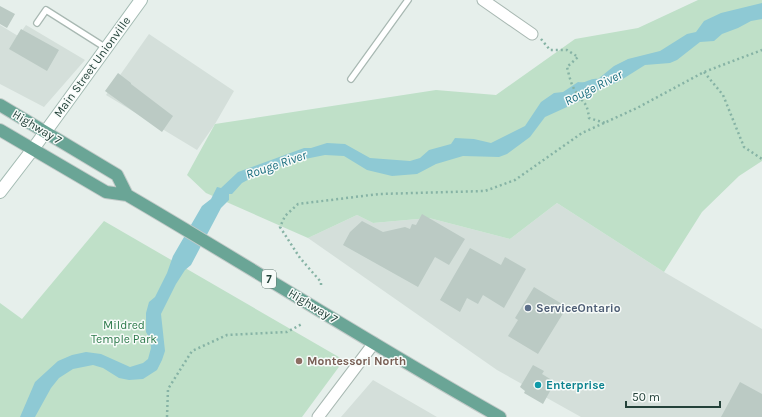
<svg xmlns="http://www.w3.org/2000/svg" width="762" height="417" viewBox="0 0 762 417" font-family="Karla,sans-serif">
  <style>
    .built { fill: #d4dfda }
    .green { fill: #bfe0c8 }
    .water { fill: #8ec9d4 }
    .building { fill: #bbcac4 }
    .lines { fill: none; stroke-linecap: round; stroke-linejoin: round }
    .service-casing { stroke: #a8b8b2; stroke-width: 8 }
    .minor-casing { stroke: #a8b8b2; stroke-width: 13 }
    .secondary-casing { stroke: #a4bbb3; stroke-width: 14 }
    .primary-casing { stroke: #c2cac8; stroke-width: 14 }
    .path { stroke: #86b3a5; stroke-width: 2.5; stroke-dasharray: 2 3; stroke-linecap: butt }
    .service { stroke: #fff; stroke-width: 5.5 }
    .minor { stroke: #fff; stroke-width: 11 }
    .secondary { stroke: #fff; stroke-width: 12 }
    .primary { stroke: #6aa596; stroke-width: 12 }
    .service-dot { fill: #5c6f8a; stroke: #f7fbf9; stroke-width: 1.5 }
    .education-dot { fill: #8d6e63; stroke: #f7fbf9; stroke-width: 1.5 }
    .culture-dot { fill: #0f9aa8; stroke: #f7fbf9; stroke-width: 1.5 }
    .labels { text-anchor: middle; stroke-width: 3; stroke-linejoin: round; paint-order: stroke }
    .shield { fill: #f7fbf9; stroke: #637a73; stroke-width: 1 }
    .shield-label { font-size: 11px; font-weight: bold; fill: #24423a }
    .street-label { font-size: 12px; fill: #24423a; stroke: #f7fbf9 }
    .service-label { font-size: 12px; font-weight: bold; fill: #4e5e75; stroke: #f7fbf9; text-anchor: start }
    .park-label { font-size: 12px; fill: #2d7a4b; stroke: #f7fbf9 }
    .education-label { font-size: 12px; font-weight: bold; fill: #785e54; stroke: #f7fbf9; text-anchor: start }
    .culture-label { font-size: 12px; font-weight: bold; fill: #0d838f; stroke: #f7fbf9; text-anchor: start }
    .water-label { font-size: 13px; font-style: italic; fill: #1c6f80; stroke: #f7fbf9 }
  </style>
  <rect width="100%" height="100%" fill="#e6efeb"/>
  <path class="built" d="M0,25l18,11 8,-11 59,35 -41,47 -44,-23z
    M149,34l85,57 -19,33 -18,26 -91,-55z
    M557,203l107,69 98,57v88h-181l-84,-47 -189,-132 49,-23 16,8 56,-5 81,21z
    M373,380l64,37h-96z"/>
  <path class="green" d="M698,0h64v161l-23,15 -37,36 -38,60 -107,-69 -47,36 -81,-21 -56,5 -16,-8 -49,23 -102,-45 -19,-18 28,-51 221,-34 60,5 79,-56 63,-11z
    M104,221l240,139 -42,57h-302v-114l22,16z"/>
  <path class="water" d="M762,3v16l-11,2 -13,7 -16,6 -8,7 -14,1 -23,18 -7,3 -25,2 -27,17 -30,12 -10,8 -33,15 -15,20 -23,17 -8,3 -36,-1 -27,8 -19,10 -25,2 -25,-6 -23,-14 -19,-1 -30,6 -40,15 -13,7 -10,11h-3v6l-8,8 -30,57 -6,5 -9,14 -15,30 4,37 -3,9 -5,10 -14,9 -14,1 -10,-2 -16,-10 -10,-3 -20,4 -14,9 -8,10 -16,29h-15l15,-35 23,-21 14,-6 14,-3 15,2 29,13 13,-4 5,-4 3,-11 -1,-9 -4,-7v-19l3,-11 6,-5 12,-24 6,-17 29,-50 9,-7 6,-12 4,1 17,-16 66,-24h7l16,-5 18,1 25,14 40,3 10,-3 9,-8 22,-6 4,-6 19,1 17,4 34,-17 16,-24 13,-9 9,-1 15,-10c8,2 13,-5 20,-3l16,-13 14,-7 32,-8 27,-17 9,-2 8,-11 17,-8z"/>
  <path class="building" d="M0,6l15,8 -8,14 -7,-4z
    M21,29l38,21 -12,21 -38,-22z
    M118,73l13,10v1l42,32 -11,16 -57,-41z
    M422,214l43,25 -16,26 -14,-8 -17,30 -75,-42 7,-13 12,-11 21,11 22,-5 5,2 2,-5 4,1z
    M470,248l31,17 4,-8 21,12 -22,39 -21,-13 -5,9 -11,-6 -7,14 -20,-12z
    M534,287l33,20 -29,47 -30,-18 10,-16 -3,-2z
    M533,365l11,6 -2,3 13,8 -12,22 -19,-11 1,-2 -5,-4z
    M740,382l22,12v23h-41z"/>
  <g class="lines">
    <defs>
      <path id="service" d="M37,23l9,-13 60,38
        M351,79l57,-79"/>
      <path id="minor" d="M483,0l49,34
        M318,417l56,-74"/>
      <path id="secondary" d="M0,192l33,-43 108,-149"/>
      <path id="primary" d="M0,105l117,70 10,20
        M0,130l106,62 21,3c125,73 247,151 373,222"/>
    </defs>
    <use href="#service" class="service-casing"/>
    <use href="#minor" class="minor-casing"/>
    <use href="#secondary" class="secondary-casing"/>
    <use href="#primary" class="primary-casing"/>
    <path class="path" d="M541,39l9,11h17l11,7 -11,10c2,8 4,18 9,25 8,13 11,9 13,26l16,5
      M704,72l19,23 21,52 18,12
      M321,285v-3l-21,-24 -20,-31 5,-11 13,-12 81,-10 106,-3 30,-11 67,-47 55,-25 67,-36 58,-22
      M167,417l1,-28 24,-38 35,-16 60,-3 15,-8"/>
    <use href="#service" class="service"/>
    <use href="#minor" class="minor"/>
    <use href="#secondary" class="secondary"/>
    <use href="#primary" class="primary"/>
  </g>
  <circle class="service-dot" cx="528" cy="308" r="4"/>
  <circle class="education-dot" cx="299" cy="361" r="4"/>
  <circle class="culture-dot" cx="538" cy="385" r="4"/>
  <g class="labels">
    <rect class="shield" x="262" y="270" width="14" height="18" rx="3"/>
    <g class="shield-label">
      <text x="269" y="283">7</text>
    </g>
    <g class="street-label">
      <text transform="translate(92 67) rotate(-54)" y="4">Main Street Unionville</text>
      <text transform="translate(37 127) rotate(31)" y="4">Highway 7</text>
      <text transform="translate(313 306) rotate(31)" y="4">Highway 7</text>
    </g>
    <g class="service-label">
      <text x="536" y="312">ServiceOntario</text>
    </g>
    <g class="park-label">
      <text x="124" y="329">Mildred<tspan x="124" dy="14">Temple Park</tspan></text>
    </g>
    <g class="education-label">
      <text x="307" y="365">Montessori North</text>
    </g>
    <g class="culture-label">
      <text x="546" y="389">Enterprise</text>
    </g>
    <g class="water-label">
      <text transform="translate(593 87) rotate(-27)" y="5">Rouge River</text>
      <text transform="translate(276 164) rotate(-19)" y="5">Rouge River</text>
    </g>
  </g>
  <path d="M626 401v6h94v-6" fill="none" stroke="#24423a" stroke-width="2"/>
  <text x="632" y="401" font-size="12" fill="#24423a" stroke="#f7fbf9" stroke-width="3" paint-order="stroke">50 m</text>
</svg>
